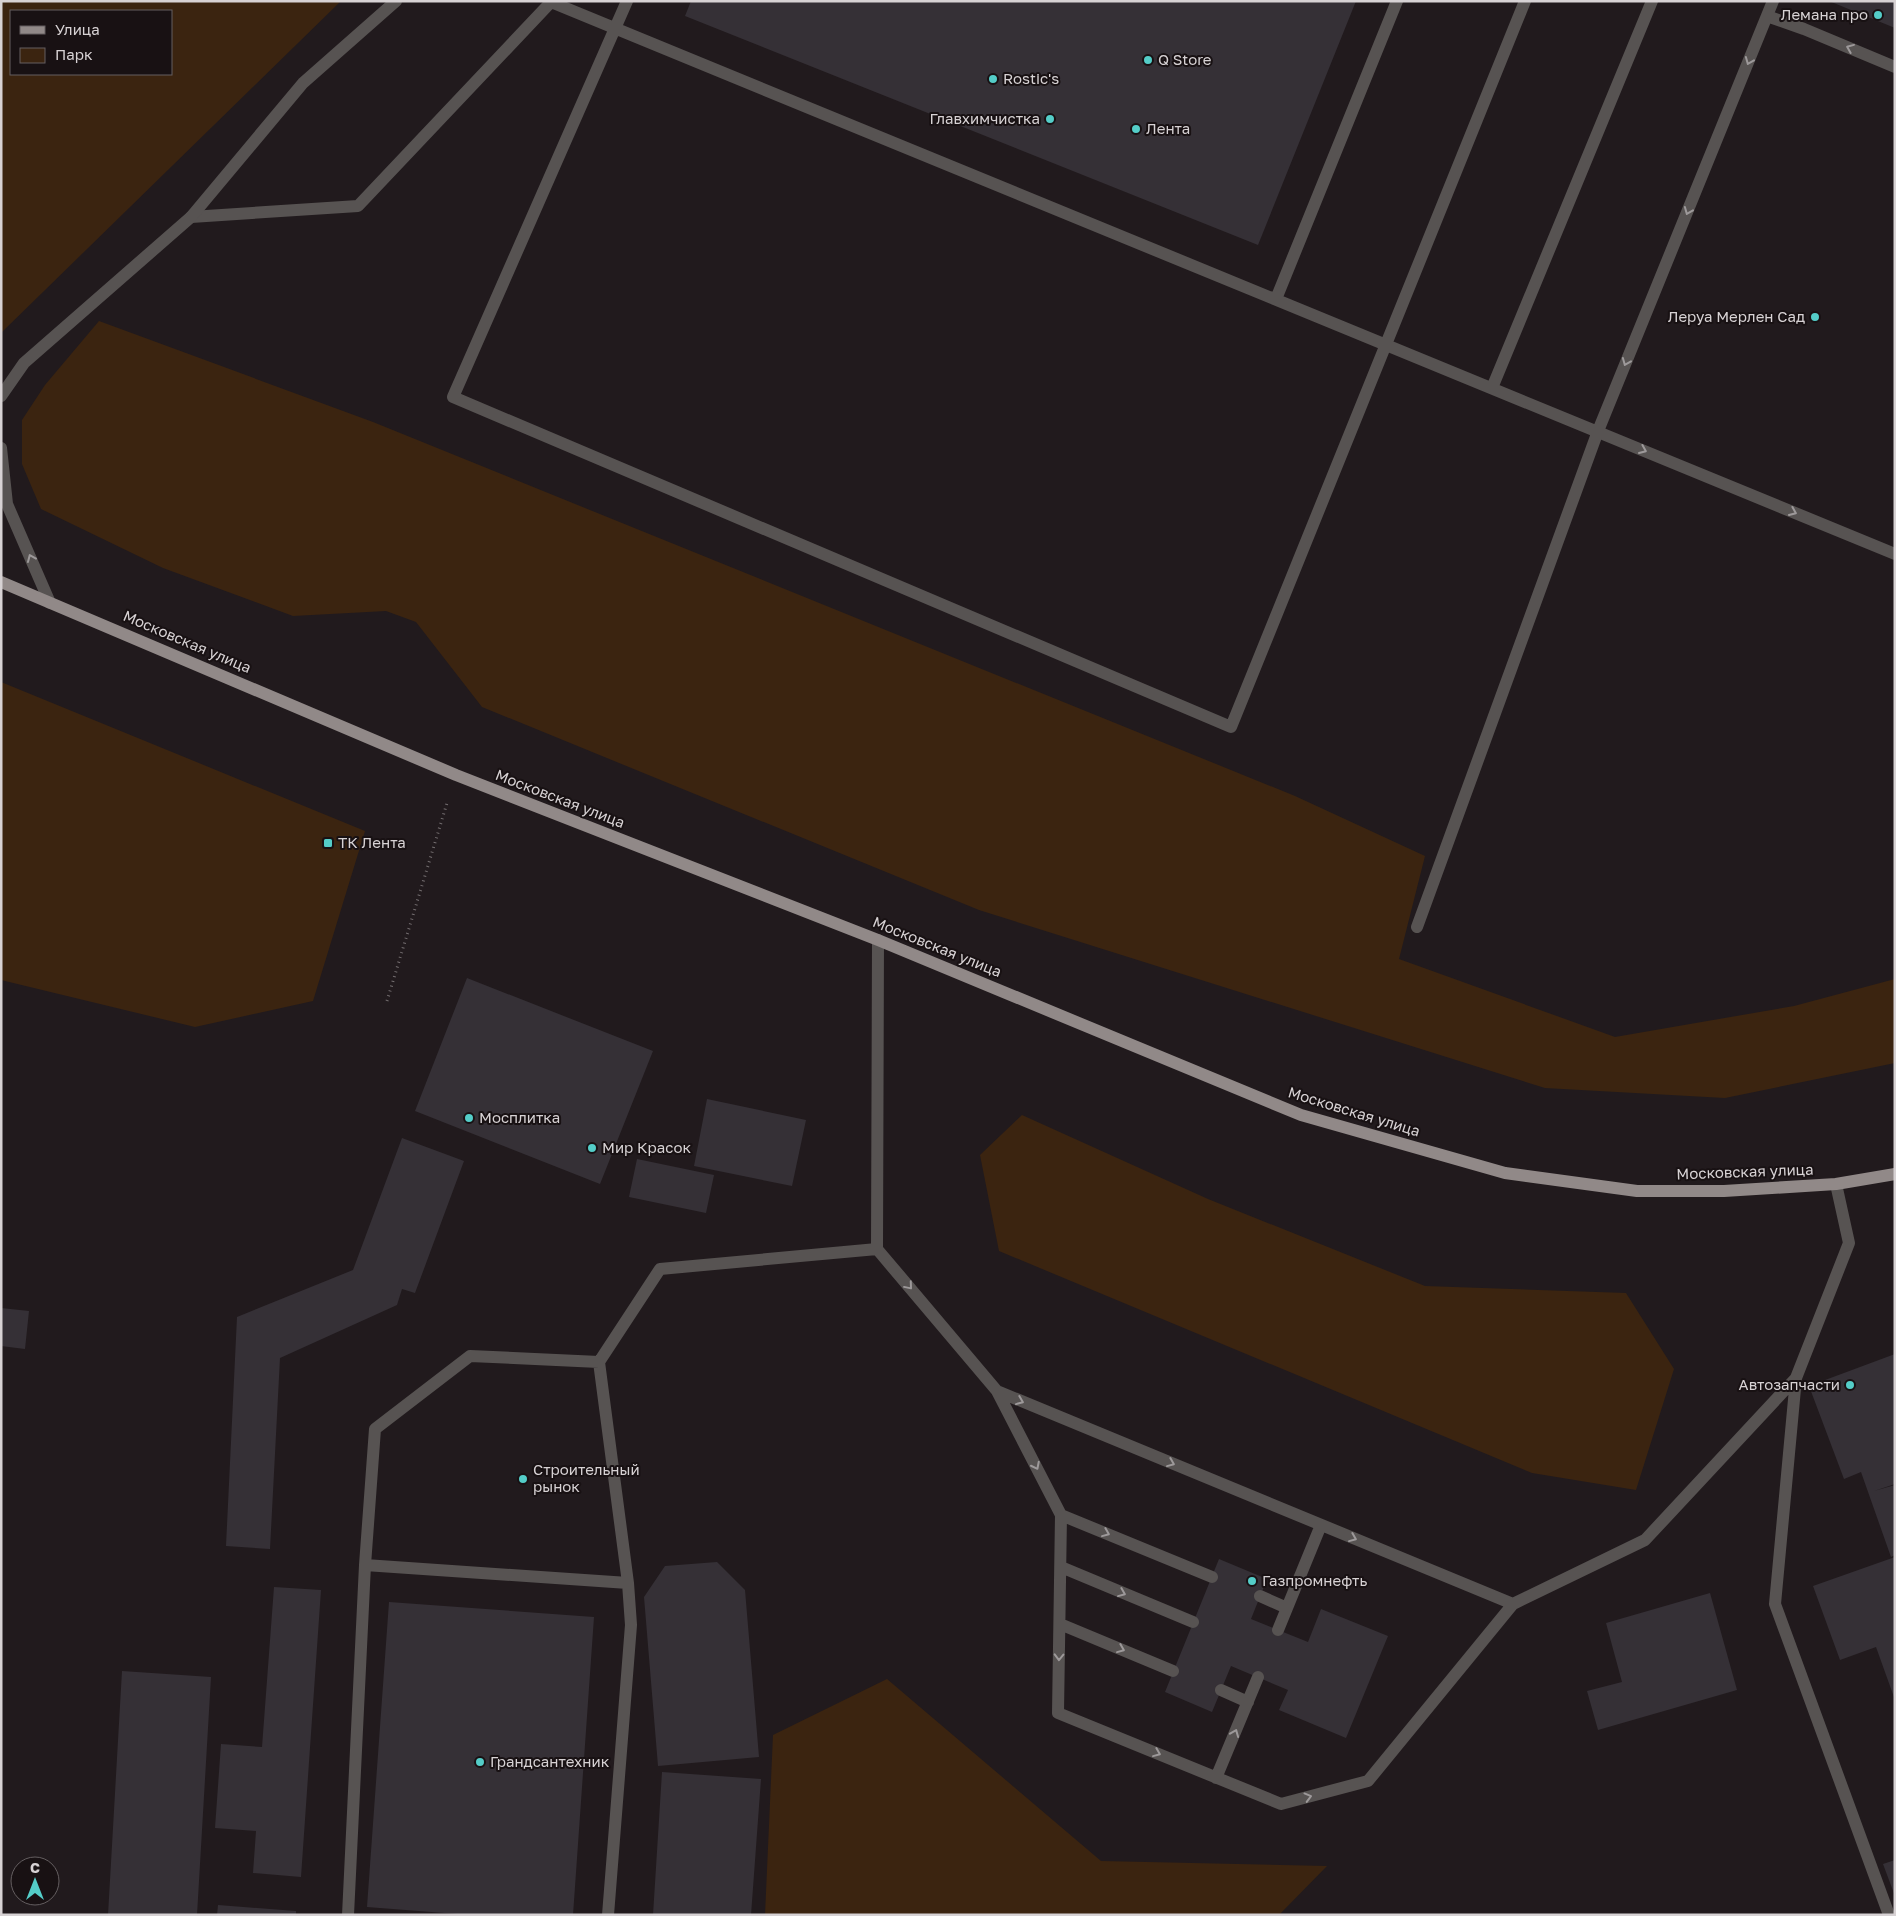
<svg xmlns="http://www.w3.org/2000/svg" width="1896" height="1916" viewBox="0 0 1896 1916" font-family="'Golos Text',sans-serif">
  <style>
    .green { fill: #3b2410; fill-rule: evenodd }
    .building { fill: #353036 }
    .lines { fill: none; stroke-linecap: round; stroke-linejoin: round }
    .path { stroke: #736d6f; stroke-width: 3; stroke-dasharray: 1 4; stroke-linecap: butt }
    .lane { stroke: #575352; stroke-width: 12 }
    .street { stroke: #575352; stroke-width: 12 }
    .primary { stroke: #918988; stroke-width: 12 }
    .oneway { stroke: #9d999a }
    .poi-dot { fill: #54cdc8; stroke: #181113; stroke-width: 2 }
    .labels { text-anchor: middle; stroke-width: 4; stroke-linejoin: round; paint-order: stroke }
    .poi-label { font-size: 15px; fill: #d7d2d4; stroke: #181113; text-anchor: start }
    .street-label { font-size: 15px; fill: #d7d2d4; stroke: #181113 }
  </style>
  <rect width="100%" height="100%" fill="#211a1d"/>
  <path class="green" d="M1,1h340l-340,332zM11,11h160v63h-160z
    M99,321l274,101 922,374 130,60 -26,103 216,78 179,-31 101,-27v84l-170,35 -180,-10 -566,-178 -497,-203 -66,-85 -30,-11 -93,5 -130,-48 -122,-59 -19,-45v-44l23,-35z
    M1,682l364,149 -52,170 -118,26 -194,-47z
    M1022,1115l186,84 217,87 201,7 48,76 -38,121 -104,-17 -533,-222 -19,-96z
    M887,1679l214,182 226,5 -48,49h-514l8,-180z"/>
  <path class="building" d="M691,1h665l-98,244 -573,-229z
    M1829,1h66v27z
    M467,978l186,73 -53,133 -185,-73z
    M707,1099l99,21 -14,66 -98,-20z
    M402,1138l62,23 -49,132 -13,-4 -5,16 -117,53 -10,191 -44,-3 11,-229 116,-47z
    M637,1159l77,16 -8,38 -77,-16z
    M1,1308l28,3 -4,38 -24,-3z
    M1895,1354v130l-21,7 21,-6v70l-4,2 -30,-85 -17,7 -35,-93z
    M1895,1557v143l-19,-53 -36,13 -27,-74z
    M1219,1559l48,20 -16,40 57,23 13,-33 67,27 -42,102 -67,-28 9,-20 -57,-24 -19,46 -47,-20z
    M717,1562l28,28 14,167 -101,9 -14,-169 21,-31z
    M274,1587l47,3 -20,287 -48,-4 3,-42 -41,-3 6,-84 41,3z
    M1710,1593l27,97 -139,40 -11,-39 35,-9 -16,-59z
    M389,1602l205,15 -21,298h-103l-103,-8z
    M122,1671l89,6 -14,238h-89z
    M662,1772l99,7 -10,136h-98z
    M1895,1860v36l-12,-32z
    M218,1905l78,6v4h-79z"/>
  <g class="lines">
    <path class="path" d="M387,1001l60,-198"/>
    <path class="lane" d="M627,1l-174,396 778,330 294,-726
      M551,2l1344,552
      M1767,16l37,13 91,38
      M191,217l167,-11 194,-205
      M1276,299l121,-298
      M1492,388l160,-387
      M1417,927l181,-496 175,-430
      M878,940l-1,309 120,142 516,213 132,-64 151,-162
      M1836,1184l13,59 -53,135 -21,226 114,311
      M599,1362l29,221 3,42 -23,290
      M997,1391l64,124 -3,198 223,91 87,-23 145,-177
      M1061,1515l151,62
      M365,1565l263,18
      M1061,1567l132,55
      M1260,1596l27,12
      M1060,1624l113,47
      M1278,1630l43,-105
      M1221,1690l27,12
      M1216,1778l42,-101
      M348,1915l17,-350 10,-136 95,-73 129,6 61,-93 217,-20"/>
    <path class="street" d="M1,396l23,-33 167,-146 112,-134 93,-82
      M1,448l6,56 43,99"/>
    <path class="primary" d="M1,582l455,193 422,165 423,175 204,58 132,18h87l112,-7 59,-10"/>
  </g>
  <defs><path id="oneway-chevron" d="M-2-3.5L2.5 0L-2 3.5" fill="none" stroke-width="1.6" stroke-linecap="round" stroke-linejoin="round" transform="scale(1.25)"/></defs>
  <g class="oneway">
    <use href="#oneway-chevron" transform="translate(1850 48) rotate(-158)"/>
    <use href="#oneway-chevron" transform="translate(1749 61) rotate(112)"/>
    <use href="#oneway-chevron" transform="translate(1688 211) rotate(112)"/>
    <use href="#oneway-chevron" transform="translate(1626 362) rotate(112)"/>
    <use href="#oneway-chevron" transform="translate(1643 450) rotate(23)"/>
    <use href="#oneway-chevron" transform="translate(1793 512) rotate(23)"/>
    <use href="#oneway-chevron" transform="translate(31 558) rotate(-113)"/>
    <use href="#oneway-chevron" transform="translate(909 1286) rotate(50)"/>
    <use href="#oneway-chevron" transform="translate(1020 1401) rotate(22)"/>
    <use href="#oneway-chevron" transform="translate(1171 1463) rotate(22)"/>
    <use href="#oneway-chevron" transform="translate(1036 1466) rotate(63)"/>
    <use href="#oneway-chevron" transform="translate(1106 1533) rotate(22)"/>
    <use href="#oneway-chevron" transform="translate(1353 1538) rotate(22)"/>
    <use href="#oneway-chevron" transform="translate(1122 1593) rotate(22)"/>
    <use href="#oneway-chevron" transform="translate(1121 1649) rotate(22)"/>
    <use href="#oneway-chevron" transform="translate(1059 1657) rotate(91)"/>
    <use href="#oneway-chevron" transform="translate(1235 1733) rotate(-68)"/>
    <use href="#oneway-chevron" transform="translate(1157 1753) rotate(22)"/>
    <use href="#oneway-chevron" transform="translate(1308 1797) rotate(-15)"/>
  </g>
  <g class="poi-dot">
    <circle cx="1878" cy="15" r="5"/>
    <circle cx="1148" cy="60" r="5"/>
    <circle cx="993" cy="79" r="5"/>
    <circle cx="1050" cy="119" r="5"/>
    <circle cx="1136" cy="129" r="5"/>
    <circle cx="1815" cy="317" r="5"/>
    <rect x="323" y="838" width="10" height="10" rx="2.5"/>
    <circle cx="469" cy="1118" r="5"/>
    <circle cx="592" cy="1148" r="5"/>
    <circle cx="1850" cy="1385" r="5"/>
    <circle cx="523" cy="1479" r="5"/>
    <circle cx="1252" cy="1581" r="5"/>
    <circle cx="480" cy="1762" r="5"/>
  </g>
  <g class="labels">
    <g class="poi-label">
      <text x="1868" y="20" text-anchor="end">Лемана про</text>
      <text x="1158" y="65">Q Store</text>
      <text x="1003" y="84">Rostic's</text>
      <text x="1040" y="124" text-anchor="end">Главхимчистка</text>
      <text x="1146" y="134">Лента</text>
      <text x="1805" y="322" text-anchor="end">Леруа Мерлен Сад</text>
      <text x="338" y="848">ТК Лента</text>
      <text x="479" y="1123">Мосплитка</text>
      <text x="602" y="1153">Мир Красок</text>
      <text x="1840" y="1390" text-anchor="end">Автозапчасти</text>
      <text x="533" y="1475">Строительный<tspan x="533" dy="17">рынок</tspan></text>
      <text x="1262" y="1586">Газпромнефть</text>
      <text x="490" y="1767">Грандсантехник</text>
    </g>
    <g class="street-label">
      <text transform="translate(187 642) rotate(23)" y="5">Московская улица</text>
      <text transform="translate(560 799) rotate(21)" y="5">Московская улица</text>
      <text transform="translate(937 947) rotate(22)" y="5">Московская улица</text>
      <text transform="translate(1354 1112) rotate(17)" y="5">Московская улица</text>
      <text transform="translate(1745 1172) rotate(-2)" y="5">Московская улица</text>
    </g>
  </g>
  <rect width="1896" height="1916" fill="none" stroke="#d7d2d4" stroke-width="5"/>
  <rect x="10" y="10" width="162" height="65" fill="#181113" stroke="#645e60"/>
  <rect x="20" y="26" width="25" height="8" fill="#918988" stroke="#645e60"/>
  <text x="55" y="35" font-size="15" fill="#d7d2d4">Улица</text>
  <rect x="20" y="48" width="25" height="15" fill="#3b2410" stroke="#645e60"/>
  <text x="55" y="60" font-size="15" fill="#d7d2d4">Парк</text>
  <g transform="translate(35 1881)"><circle r="24" fill="#181113" stroke="#645e60"/>
  <path d="M0-4L9 19L0 12L-9 19Z" fill="#54cdc8"/>
  <text y="-8" font-size="14" font-weight="bold" text-anchor="middle" fill="#d7d2d4">С</text>
  </g>
</svg>
